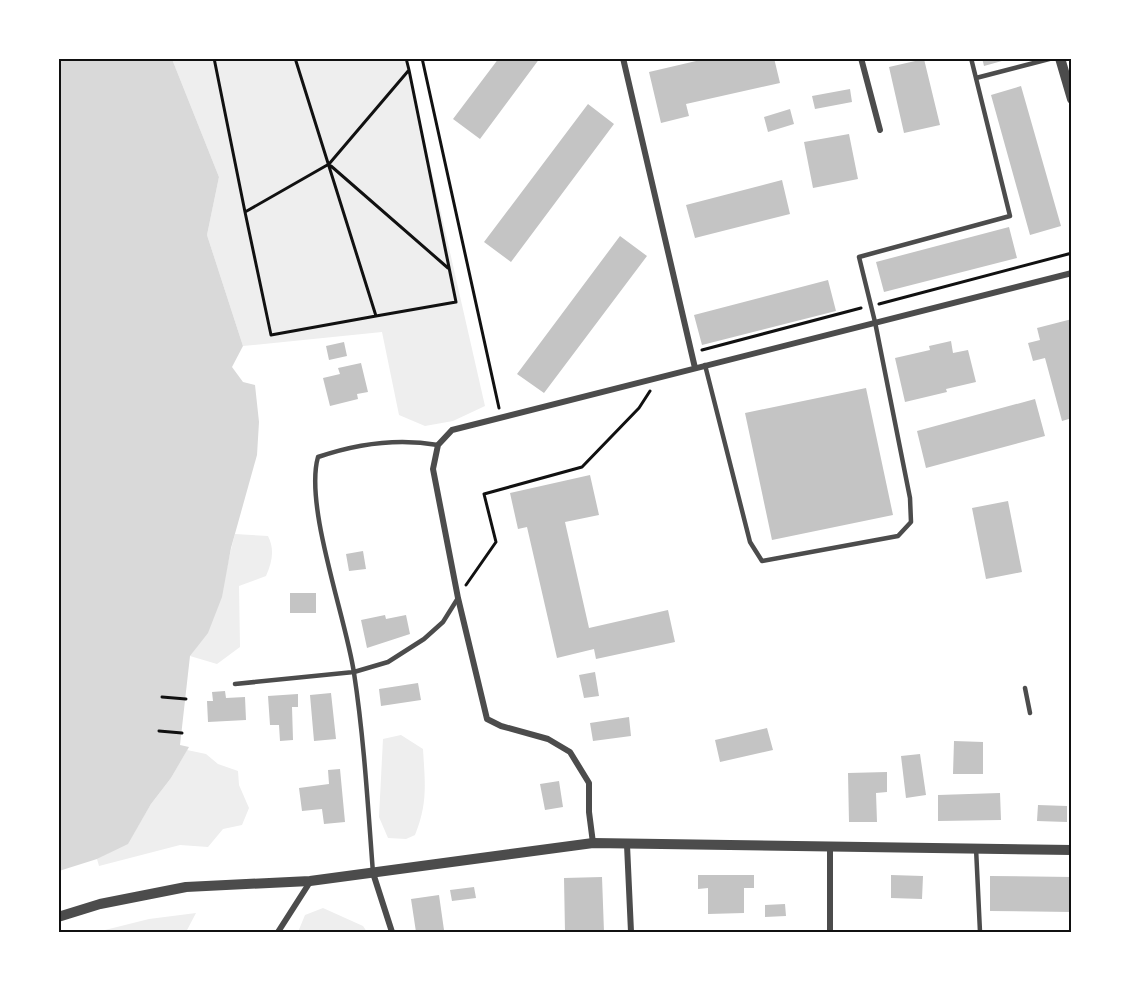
<svg xmlns="http://www.w3.org/2000/svg" width="1130" height="991" viewBox="0 0 1130 991" font-family="Commissioner,sans-serif">
  <style>
    .green { fill: #eee }
    .water { fill: #d9d9d9 }
    .building { fill: #c4c4c4 }
    .lines { fill: none; stroke-linecap: round; stroke-linejoin: round }
    .path { stroke: #111; stroke-width: 3 }
    .service { stroke: #4c4c4c; stroke-width: 4.5 }
    .minor { stroke: #4c4c4c; stroke-width: 6 }
    .tertiary { stroke: #4c4c4c; stroke-width: 10 }
    .neatline { fill: none; stroke: #111; stroke-width: 2 }
  </style>
  <rect width="100%" height="100%" fill="#fff"/>
  <path class="green" d="M172,59h234l79,347 -32,15 -28,5 -26,-11 -17,-83 -139,14 -36,-111 12,-58z
    M235,534l33,2c7,14 4,26 -2,40l-27,10 1,61 -23,17 -27,-8c34,-45 31,-71 45,-122z
    M401,735l22,14c2,34 5,54 -8,86l-9,4 -18,-1 -9,-21 4,-78z
    M187,750l19,4 12,10 20,7 1,14 10,23 -7,17 -19,4 -15,18 -28,-2 -81,21 -2,-7 31,-16 23,-39 20,-26z
    M323,908l40,18 4,6h-69l7,-17z
    M196,913l-10,19h-89l52,-13z"/>
  <path class="water" d="M59,59h113l47,118 -12,58 36,111 -11,21 11,15 12,3 4,37 -2,33 -26,93 -9,49 -14,36 -18,23 -10,89 9,2 -18,31 -20,26 -23,40 -31,15 -38,12z"/>
  <path class="building" d="M499,58h41l-60,81 -27,-20z
    M709,58h65l6,25 -94,21 3,12 -28,7 -12,-51z
    M982,58h26l1,1 -25,7z
    M924,59l16,66 -36,8 -15,-66z
    M1021,86l40,140 -31,9 -39,-140z
    M850,89l2,13 -37,7 -3,-13z
    M588,104l26,20 -103,138 -27,-20z
    M790,109l4,15 -26,8 -4,-15z
    M849,134l9,45 -45,9 -9,-46z
    M782,180l8,34 -95,24 -9,-33z
    M1009,227l8,31 -133,34 -8,-30z
    M620,236l27,20 -103,137 -27,-19z
    M828,280l8,31 -134,34 -8,-30z
    M1072,319v99l-10,3 -17,-63 -12,3 -5,-18 12,-3 -3,-12z
    M951,341l2,12 15,-3 8,32 -30,7 1,3 -42,10 -10,-44 35,-8 -1,-4z
    M344,342l3,14 -18,4 -3,-14z
    M361,363l7,29 -11,2 1,5 -28,7 -7,-28 17,-4 -2,-6z
    M866,388l27,127 -121,25 -27,-127z
    M1035,399l10,37 -119,32 -9,-37z
    M590,475l9,40 -34,7 24,106 79,-18 7,32 -79,17 -2,-10 -37,9 -30,-131 -9,2 -8,-36z
    M1008,501l14,71 -36,7 -14,-71z
    M363,551l3,18 -17,2 -3,-17z
    M290,593h26v20h-26z
    M385,615l1,4 20,-4 4,19 -43,14 -6,-28z
    M595,672l4,24 -15,2 -5,-23z
    M418,683l3,17 -40,6 -2,-17z
    M225,691l1,7 19,-1 1,23 -38,2 -1,-21h6l-1,-9z
    M331,693l5,46 -22,2 -4,-46z
    M298,694v13h-6l1,33 -13,1 -1,-16h-9l-2,-29z
    M629,717l2,19 -38,5 -3,-18z
    M767,728l6,22 -53,12 -5,-22z
    M954,741l29,1v32h-30z
    M920,754l6,41 -20,3 -5,-42z
    M340,769l5,53 -21,2 -2,-15 -20,2 -3,-23 30,-4 -1,-14z
    M887,772v20l-11,1 1,29h-28l-1,-49z
    M559,781l4,26 -18,3 -5,-26z
    M1000,793l1,27 -63,1v-26z
    M1038,805l29,1v16l-30,-1z
    M698,875h56v13h-10v25l-36,1v-26l-10,1z
    M891,875l32,1 -1,23 -31,-1z
    M990,876l82,1v35l-82,-1z
    M602,877l2,55h-39l-1,-54z
    M474,887l2,11 -24,3 -2,-11z
    M439,895l5,35 -28,2 -5,-33z
    M785,904l1,12 -21,1v-12z"/>
  <g class="lines">
    <path class="path" d="M214,58l31,154
      M295,58l81,258 -105,19 -26,-123 84,-48 80,-94 -3,-12
      M422,58l77,350
      M331,166l117,102
      M879,304l193,-51
      M376,316l80,-14 -47,-232
      M702,350l159,-42
      M466,585l30,-43 -12,-48 98,-27 57,-59 11,-17
      M162,697l24,2
      M159,731l23,2"/>
    <path class="service" d="M976,78l77,-20
      M705,365l45,177 12,19 136,-25 13,-14 -1,-24 -35,-176 -16,-65 151,-41 -39,-158
      M235,684l119,-12 34,-10 36,-23 19,-17 15,-24
      M1025,688l5,25
      M976,848l4,84
      M373,873c-5,-66 -9,-135 -19,-200 -8,-55 -50,-167 -36,-216 38,-13 80,-19 120,-12"/>
    <path class="minor" d="M623,58l72,310
      M861,58l19,72
      M593,843l-4,-31v-29l-19,-31 -22,-13 -47,-13 -14,-7 -29,-121 -25,-129 5,-24 14,-15 620,-157
      M627,845l4,87
      M373,873l19,59
      M278,932l32,-50
      M830,932v-85"/>
    <path class="tertiary" d="M1060,58l12,41
      M58,917l42,-13 86,-17 124,-6 283,-38 479,7"/>
  </g>
  <rect width="1130" height="991" fill="none" stroke="#ffffff" stroke-width="120"/>
  <rect x="60" y="60" width="1010" height="871" class="neatline"/>
</svg>
